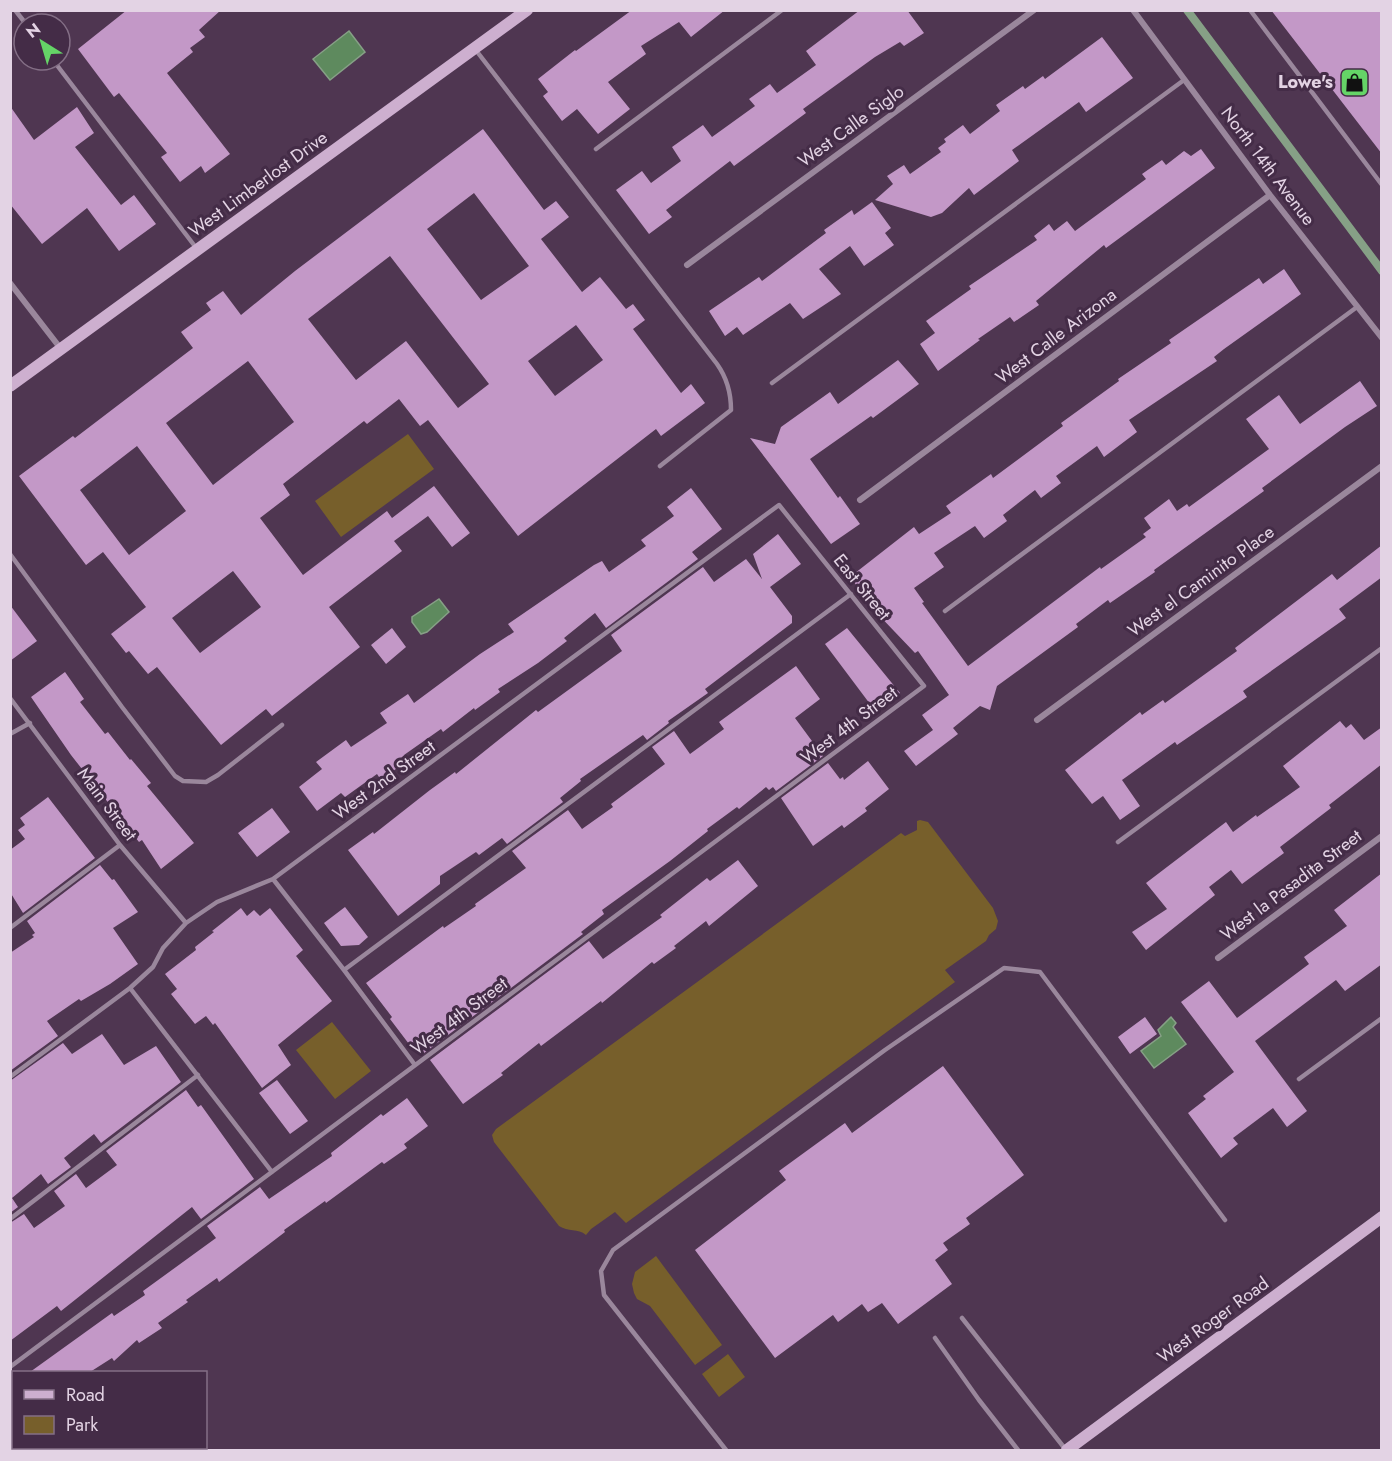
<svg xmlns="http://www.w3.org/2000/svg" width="1392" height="1461" viewBox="0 0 1392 1461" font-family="Jost,sans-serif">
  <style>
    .green { fill: #775f2b }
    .water { fill: #5e8a5e; stroke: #86a086; stroke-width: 1.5 }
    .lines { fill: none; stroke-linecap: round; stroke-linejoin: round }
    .stream { stroke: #86a086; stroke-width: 8 }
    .building { fill: #c398c7; fill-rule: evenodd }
    .lane { stroke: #9a879c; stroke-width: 4.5 }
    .street { stroke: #9a879c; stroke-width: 6 }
    .secondary { stroke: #cdafcf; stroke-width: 12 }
    .labels { text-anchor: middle; stroke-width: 6; stroke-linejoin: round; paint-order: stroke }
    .poi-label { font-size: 18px; font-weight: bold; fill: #e3d3e4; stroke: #442c47; text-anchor: end }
    .street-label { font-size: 18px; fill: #e3d3e4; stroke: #442c47 }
  </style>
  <rect width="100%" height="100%" fill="#4f3651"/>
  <path class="green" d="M408,434l26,35 -93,68 -26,-36z
    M920,820l8,2 65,86 5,13 -2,8 -7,6 -3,6 -41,29 10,12 -329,241 -11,-11 -24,17 -5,6c-8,-7 -18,-3 -27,-9l-65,-84 -2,-7 4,-6 405,-296 4,3 12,-6v-9z
    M332,1022l39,49 -36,28 -39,-49z
    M656,1256l66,89 -27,20 -45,-59 -13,-7 -3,-6 -2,-9 3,-12z
    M728,1354l17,23 -26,20 -17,-23z"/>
  <path class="water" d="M349,31l16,21 -35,28 -17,-21z
    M439,599l10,13 -22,20 -6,2 -9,-12v-5z
    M1171,1017l5,6 -3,4 13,17 -32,24 -13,-17 20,-15 -3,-6z"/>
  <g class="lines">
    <path class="stream" d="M1187,10l195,261"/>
  </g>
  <path class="building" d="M127,10h94l-22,20 6,7 -15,11 3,4 -26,21 63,81 -25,19 -4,-7 -21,16 -19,-25 6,-4 -48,-60 -5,4 -36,-48z
    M632,10h93l-34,27 -12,-15 -38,24 5,8 -38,28 22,27 -32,25 -21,-25 -15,12 -19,-25 5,-4 -10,-13 37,-29 1,1z
    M860,10h47l17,23 -20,13 -4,-4 -25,15 -72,52 3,4 -72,53 -4,-5 -64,49 6,7 -23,17 -33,-44 26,-19 9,12 30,-22 -9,-14 31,-22 9,12 43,-31 -6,-7 21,-15 7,9 39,-28 -10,-14z
    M1271,10h111v144z
    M1102,37l31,41 -47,34 -7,-10 -67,48 7,11 -45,34 -5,-7 -27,25 -11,4 -56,-17 18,-16 -6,-8 17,-11 6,9 31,-22 -3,-4 8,-6 -2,-3 19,-14 7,9 30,-23 -4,-6 27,-19 2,3 18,-13 2,3z
    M10,106l24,34 43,-33 17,26 -19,14 46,58 13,-10 22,29 -37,27 -32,-43 -45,36 -32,-40z
    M483,129l61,81 12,-9 13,16 -28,22 41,53 18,-15 26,32 7,-5 12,16 -12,9 48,64 10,-9 14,19 -44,33 -5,-7 -138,107 -90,-116 -8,6 -21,-27 -32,25 -3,-3 -81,63 7,11 -30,23 43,57 84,-64 5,7 42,-32 36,47 -18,14 -24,-31 -34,25 8,10 -73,56 31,40 -88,69 -6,-7 -45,36 -64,-78 -9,7 -19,-23 -3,2 -15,-19 35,-27 -43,-55 -17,13 -67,-89 54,-40 2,2 118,-90 -12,-16 30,-22 -5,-7 17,-12 18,24 54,-44zM474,193l55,73 -48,34 -54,-71zM390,256l99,128 -31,24 -52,-67 -50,39 -48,-61zM576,325l27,35 -48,36 -27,-35zM248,361l46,61 -81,63 -47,-62zM137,446l49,65 -57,44 -49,-65zM233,571l28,36 -61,46 -28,-35z
    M1201,149l14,19 -109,80 -2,-3 -68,56 3,4 -25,17 -4,-5 -32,22 2,1 -42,31 -18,-27 15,-11 -9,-12 45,-32 -2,-3 68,-46 -3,-4 15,-12 5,7 13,-10 8,10 71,-52 -4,-5 20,-14 4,5 18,-14 7,5z
    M872,202l19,26 -6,5 9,12 -30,21 -14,-20 -31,23 22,25 -38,25 -13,-16 -47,32 -6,-8 -12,9 -16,-25 50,-34 3,4 64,-48 -2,-3 28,-20 2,5z
    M1284,269l17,25 -77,55 -10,8 3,4 -88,59 8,12 -33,25 -7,-11 -41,30 5,7 -20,15 -6,-8 -32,25 4,6 -23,17 -9,-12 -41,27 10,14 -30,21 10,14 -2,1 46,63 132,-99 1,2 45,-32 -3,-3 8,-6 -7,-10 25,-19 8,12 10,-7 2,3 80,-58 -23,-30 33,-24 21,29 60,-43 17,25 -32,21 -83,61 2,3 -110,79 1,2 -45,31 -2,-3 -32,24 2,3 -81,59 -7,24 -10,-4 -27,22 5,6 -42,32 -12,-15 29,-21 -11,-15 27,-20 -31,-44 -3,2 -42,-44 1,-1 -24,-31 64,-50 5,7 32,-21 -5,-7 45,-32 2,4 70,-52 -2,-3 58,-42 -1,-2 53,-36 -2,-3 90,-62 4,6z
    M898,360l21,24 -46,34 -2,-2 -61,43 28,39 2,-2 20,28 -29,20 -81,-106 25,6 6,-17 49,-35 8,12z
    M691,488l31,41 -30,23 6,7 -92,69 -11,-15 -31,25 3,3 -29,22 -40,26 2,3 -25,18 -1,-2 -31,24 -2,-3 -37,26 4,5 -27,20 -4,-6 -32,23 -4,-4 -24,18 -18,-24 23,-18 -6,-7 30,-22 5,7 36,-24 -7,-10 28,-19 6,9 66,-49 34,-22 -6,-8 86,-59 8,-4 7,11 37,-26 -5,-6 33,-24 -7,-9z
    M778,534l23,30 -31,23 22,29v7l-87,66 3,4 -40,28 1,2 -22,17 -4,-5 -63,44 1,2 -21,17 3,4 -56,42 -5,-6 -23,17 -3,-3 -36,24v8l-42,32 -50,-66 25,-18 1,2 56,-44 25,-18 1,2 80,-64 2,2 84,-61 -11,-16 92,-68 11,15 32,-23 16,20 -9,-25z
    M1382,545v32l-43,32 7,9 -103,73 4,6 -70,48 -2,-3 -53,38 18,26 -20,14 -17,-24 -11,8 -27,-34 75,-58 2,3 21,-15 2,3 72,-52 -2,-3 97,-74 5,6z
    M10,605l27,36 -27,20z
    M392,628l14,19 -20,17 -15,-19z
    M847,628l53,65 -24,19 -51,-68z
    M796,666l24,33 -25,19 28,38 -47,35 -3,-4 -4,3 -3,-3 -27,22 -2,-2 -30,22 1,2 -38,30 -68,49 2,4 -23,18 2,2 -159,119 -6,-9 -6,4 -22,-29 2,-2 -26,-34 77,-57 1,2 32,-22 -1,-2 51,-36 -14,-17 56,-41 14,19 31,-22 -2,-3 54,-40 -13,-17 22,-16 16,23 34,-25 -5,-7z
    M65,672l19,27 -4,3 25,32 3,-2 22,28 1,-1 20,24 -4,3 47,57 -33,26 -19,-29 -3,2 -68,-87 -40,-58z
    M1340,721l6,7 5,-4 13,16 18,-13v37l-53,41 2,3 -51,39 4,6 -42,31 -11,-14 -22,17 6,8 -69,55 -14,-18 35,-23 -21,-26 80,-61 7,10 23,-17 1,2 43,-30 -17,-21z
    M868,761l21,28 -24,19 2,3 -23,17 -2,-3 -29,21 -32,-48 47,-35 12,16 3,-2 1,3z
    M48,797l47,61 -72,55 -13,-21v-42l15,-11 -7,-9 7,-5 -5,-7z
    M272,808l18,24 -33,25 -19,-24z
    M738,860l20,26 -49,40 -3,-5 -32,25 2,2 -22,16 -2,-2 -50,41 -1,-2 -60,45 -2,-3 -38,30 2,2 -40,29 -33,-44 159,-119 14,18 59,-42 -2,-2 47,-37 3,3z
    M100,865l12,15 2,-1 24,33 -25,16 25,36 -28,20 -29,17 -2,-2 -32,22 11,15 -48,35v-118l24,-16 -2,-2 3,-2 -8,-12z
    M1382,873v91l-37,27 -9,-11 -81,61 52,70 -20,16 -14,-19 -40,30 5,6 -17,14 -33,-45 18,-14 -3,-3 31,-24 -53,-70 28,-21 28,37 72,-54 -5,-7 43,-31 -13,-16z
    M345,907l23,30 -9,8 -18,1 -17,-23z
    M241,908l6,8 7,-6 6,6 10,-8 33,42 -7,6 36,45 -54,44 13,20 -29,23 -47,-65 -2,2 -7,-9 -11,8 -24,-30 6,-5 -12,-15 31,-24 -1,-3 19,-15 -2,-1z
    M1145,1017l12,17 -27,20 -12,-17z
    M102,1034l22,31 32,-19 25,36 -80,61 -7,-9 -30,24 7,9 -23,17 -7,-10 -29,24 6,9 -8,6v-132l53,-38 9,11z
    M943,1066l81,109 -58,43 4,6 -27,19 5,7 -13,10 17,24 -54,40 -16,-21 -14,9 -6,-8 -24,18 -5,-7 -58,43 -80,-108 91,-70 -7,-9 66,-48 7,10z
    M277,1080l31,41 -18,13 -31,-41z
    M186,1090l12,17 3,-2 53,74 -53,40 -9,-12 -131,104 -4,-5 -47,35v-118l14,-9 10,14 31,-22 -11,-15 22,-17 10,14 31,-23 -11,-14z
    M407,1098l21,28 -24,18 3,4 -23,16 -2,-2 -56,41 -1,-2 -41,29 1,2 -17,13 -49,37 -2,-4 -31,22 2,2 -30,21 4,5 -23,15 -2,-3 -23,21 -2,-3 -22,14h-60l82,-59 2,3 31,-21 -2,-4 73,-53 -9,-12 53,-39 9,12 63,-43 -1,-3 50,-39 2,2z"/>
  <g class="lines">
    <path class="lane" d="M15,10l11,14
      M1250,10l132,175
      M475,49l242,315c10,14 14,29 14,46l-71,56
      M53,60l144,189
      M596,149l186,-139
      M772,383l412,-303
      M10,554l112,153 53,69 8,5 23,1 12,-7 64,-50
      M945,611l412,-304
      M10,698l110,147 66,78
      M10,734l20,-11
      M1118,842l264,-194
      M273,879l71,91 71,95
      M10,928l110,-83
      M344,970l507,-376
      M130,988l142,184
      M10,1077l120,-89 23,-21 10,-19 23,-25 31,-21 56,-23 506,-374 145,181 -914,681
      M1299,1079l83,-61
      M10,1219l188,-144
      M962,1318l104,132
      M935,1338l44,62 39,50
      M726,1450l-122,-155 -3,-24 12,-21 272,-200 119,-82 36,4 185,248"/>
    <path class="street" d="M1133,10l137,185 112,143
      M687,265l347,-255
      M10,283l51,66
      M860,500l410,-305
      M1037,720l345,-254
      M1218,958l164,-122"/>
    <path class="secondary" d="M10,386l517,-376
      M1067,1450l315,-233"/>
  </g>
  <defs>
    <symbol id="shop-square" viewBox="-11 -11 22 22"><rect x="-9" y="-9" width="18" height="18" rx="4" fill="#65d467" stroke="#442c47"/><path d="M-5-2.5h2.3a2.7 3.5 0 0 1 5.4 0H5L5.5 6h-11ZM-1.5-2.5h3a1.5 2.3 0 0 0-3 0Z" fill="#111"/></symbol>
  </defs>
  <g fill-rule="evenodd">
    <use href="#shop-square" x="1338" y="66" width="33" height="33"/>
  </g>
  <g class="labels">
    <g class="poi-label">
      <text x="1333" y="88">Lowe's</text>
    </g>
    <g class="street-label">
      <text transform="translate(851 126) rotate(-36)" y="6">West Calle Siglo</text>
      <text transform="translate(1268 166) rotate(53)" y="6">North 14th Avenue</text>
      <text transform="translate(258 184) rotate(-36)" y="6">West Limberlost Drive</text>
      <text transform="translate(1056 336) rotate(-37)" y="6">West Calle Arizona</text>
      <text transform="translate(1201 581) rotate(-36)" y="6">West el Caminito Place</text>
      <text transform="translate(862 587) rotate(51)" y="6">East Street</text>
      <text transform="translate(849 725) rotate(-37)" y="6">West 4th Street</text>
      <text transform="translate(384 780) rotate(-36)" y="6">West 2nd Street</text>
      <text transform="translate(107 804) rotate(53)" y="6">Main Street</text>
      <text transform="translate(1291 885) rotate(-37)" y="6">West la Pasadita Street</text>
      <text transform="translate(459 1016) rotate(-37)" y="6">West 4th Street</text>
      <text transform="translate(1213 1320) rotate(-36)" y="6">West Roger Road</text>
    </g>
  </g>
  <rect width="1392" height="1461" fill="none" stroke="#e3d3e4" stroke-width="24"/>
  <rect x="12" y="1371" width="195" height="78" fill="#442c47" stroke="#846f86" stroke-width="1.5"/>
  <rect x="24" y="1390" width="30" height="9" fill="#cdafcf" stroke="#846f86" stroke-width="1.5"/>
  <text x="66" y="1401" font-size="18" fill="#e3d3e4">Road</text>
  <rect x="24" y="1416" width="30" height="18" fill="#775f2b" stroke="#846f86" stroke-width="1.5"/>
  <text x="66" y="1431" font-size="18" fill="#e3d3e4">Park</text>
  <g transform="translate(42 42) rotate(323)"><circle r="28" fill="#442c47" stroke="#846f86" stroke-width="1.5"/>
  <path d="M0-4.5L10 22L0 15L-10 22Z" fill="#65d467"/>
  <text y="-9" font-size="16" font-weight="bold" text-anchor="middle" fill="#e3d3e4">N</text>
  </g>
</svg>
